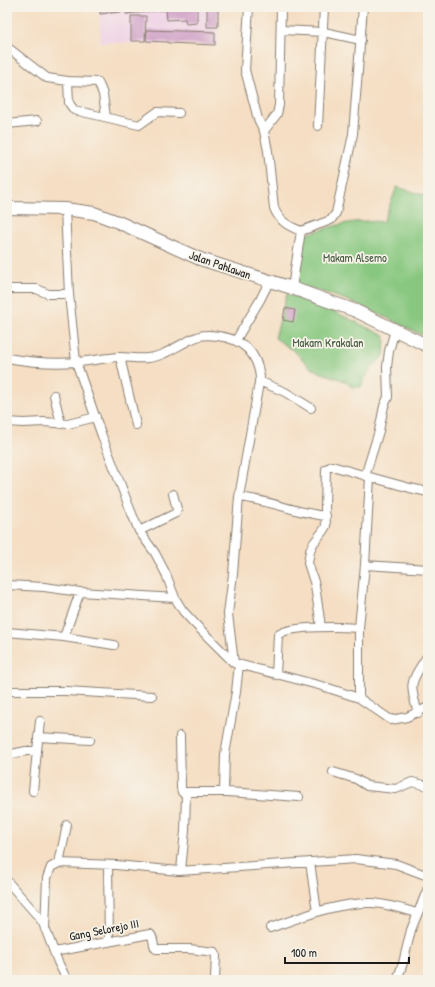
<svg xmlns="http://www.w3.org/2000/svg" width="435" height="987" viewBox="0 0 435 987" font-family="'Patrick Hand',sans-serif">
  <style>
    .built { fill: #efd0e6 }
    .green { fill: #87c77f; stroke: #52724e }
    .building { fill: #cb97c3 }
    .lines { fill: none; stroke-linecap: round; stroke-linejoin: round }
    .minor-casing { stroke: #887d70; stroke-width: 10 }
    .secondary-casing { stroke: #887d70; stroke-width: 14 }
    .minor { stroke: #fff; stroke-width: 8 }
    .secondary { stroke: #fff; stroke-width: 12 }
    .labels { text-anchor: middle; stroke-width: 3.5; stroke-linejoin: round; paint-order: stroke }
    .park-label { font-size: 12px; fill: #41583f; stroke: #f7f3e8 }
    .street-label { font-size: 12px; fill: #1c1c1c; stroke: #f7f3e8 }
  </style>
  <rect width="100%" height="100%" fill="#f7f3e8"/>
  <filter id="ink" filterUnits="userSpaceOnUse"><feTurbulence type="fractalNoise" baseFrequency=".025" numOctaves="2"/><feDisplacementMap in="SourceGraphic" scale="8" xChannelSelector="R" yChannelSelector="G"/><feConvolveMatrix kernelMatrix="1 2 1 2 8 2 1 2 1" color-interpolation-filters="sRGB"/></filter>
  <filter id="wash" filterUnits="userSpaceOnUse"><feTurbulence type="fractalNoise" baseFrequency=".012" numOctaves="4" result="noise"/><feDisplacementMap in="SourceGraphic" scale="16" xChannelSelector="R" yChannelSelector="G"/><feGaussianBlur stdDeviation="0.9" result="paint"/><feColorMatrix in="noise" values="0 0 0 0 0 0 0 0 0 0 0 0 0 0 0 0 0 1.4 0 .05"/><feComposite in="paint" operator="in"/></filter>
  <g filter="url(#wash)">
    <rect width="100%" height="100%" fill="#f5dec3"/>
    <path class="built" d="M99,7h120l-1,39 -117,-4z"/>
    <path class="green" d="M397,187l31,9v142c-42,-21 -85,-43 -131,-53l7,-50c27,-8 50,-17 79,-13z
      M287,294l44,16 54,26 -1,20c-12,10 -17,17 -23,31h-9l-7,-6 -26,-9 -9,-5 -16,-16 -19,-13z"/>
    <g id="blocks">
      <path class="building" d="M100,7h7l1,6 -8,1z
        M109,7h11l1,5 -11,1z
        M125,7h72v16l-11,1 -1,-5 -18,1 -1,-10 -40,4z
        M207,7h11v20h-11z
        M131,16h15l-1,25h-14z
        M147,30l68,2v13l-47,-2v-1l-22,-1z
        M285,308l10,2 -2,12 -10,-2z"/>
    </g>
  </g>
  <g filter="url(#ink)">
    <use href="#blocks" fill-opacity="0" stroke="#887d70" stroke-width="1"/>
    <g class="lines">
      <defs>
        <path id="minor" d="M249,7l-4,63 13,49 6,12
          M281,7l-2,98 -2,9 -13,17 4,20 6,57c5,13 14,18 27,23l30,-11 5,-7 17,-79 10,-127
          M281,30l43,2 37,8
          M7,47l40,31 21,3 1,22 5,7 65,15 18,-13 22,1
          M68,81l30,1 5,12 3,23
          M7,124l30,-3
          M318,126l6,-119
          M65,209l4,85 7,68 26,74 28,73 9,22 16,22 11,21 9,24 8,13 12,13 39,39
          M292,288l9,-57
          M7,289h30l11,5h21
          M236,340l24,-40 9,-18
          M120,357l16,68
          M7,358c23,4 47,6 70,4 14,-1 28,-4 42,-5 10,0 19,2 28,1 18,-1 33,-15 50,-21 7,-3 14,-2 21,-1 24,3 39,16 42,41l-21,120 -6,77 -5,40 6,49 88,23 37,12 32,22 16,-3 21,-10
          M259,381l26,11 26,16
          M54,395l7,29
          M7,422l16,1 21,-1 24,2 28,-7
          M365,476l14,-45 5,-25 4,-9 -1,-30 2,-16 6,-21
          M239,497c30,3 57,16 87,19
          M139,531l37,-18 1,-4 -4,-15
          M365,565l63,4
          M7,585l37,2 36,5 95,6
          M321,627l-6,-42 -7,-22 2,-12 3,-7 10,-13 3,-5 -1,-19 1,-38 6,-3 38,11
          M7,632l57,5 50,8
          M64,637l16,-45
          M276,675l2,-40c11,-10 65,-8 81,-7
          M7,691h59l86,5
          M359,698v-70l6,-63 5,-88 40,11 18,4
          M418,713c-10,-32 -7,-31 10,-58
          M180,736l1,52 1,4h45l72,5
          M38,737l52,3
          M7,755l19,-4h11
          M333,772l23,7 11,7 29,3 16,-7 16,4
          M33,791l7,-70
          M224,792l1,-38 11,-62 3,-28
          M310,862l7,50
          M59,863l8,-38
          M108,865l1,77
          M181,870l4,-39 1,-39
          M7,881l29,33 7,9 15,39 9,18
          M270,928c32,-11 68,-26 102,-25 15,1 31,6 45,10
          M45,929l2,-51 4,-11 8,-4 57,2 63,6 177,-12 40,5 32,12
          M54,952l96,-18c5,4 2,11 6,15h33l26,3 1,3 -1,25
          M397,980l6,-17 8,-33 17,-42"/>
        <path id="secondary" d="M7,208l58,1 29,4 24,9 82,37 92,29 64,23 72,35"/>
      </defs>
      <use href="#minor" class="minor-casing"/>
      <use href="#secondary" class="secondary-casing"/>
      <use href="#minor" class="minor"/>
      <use href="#secondary" class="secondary"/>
    </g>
  </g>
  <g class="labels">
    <g class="park-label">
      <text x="355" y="262">Makam Alsemo</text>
      <text x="328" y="347">Makam Krakalan</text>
    </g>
    <g class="street-label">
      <text transform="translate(220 265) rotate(19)" y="4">Jalan Pahlawan</text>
      <text transform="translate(104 930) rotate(-11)" y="4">Gang Selorejo III</text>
    </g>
  </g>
  <rect width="435" height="987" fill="none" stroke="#f7f3e8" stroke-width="24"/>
  <path d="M285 957v6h124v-6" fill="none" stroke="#1c1c1c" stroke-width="2"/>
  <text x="291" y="957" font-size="12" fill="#1c1c1c" stroke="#f7f3e8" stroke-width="3" paint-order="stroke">100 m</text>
</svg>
